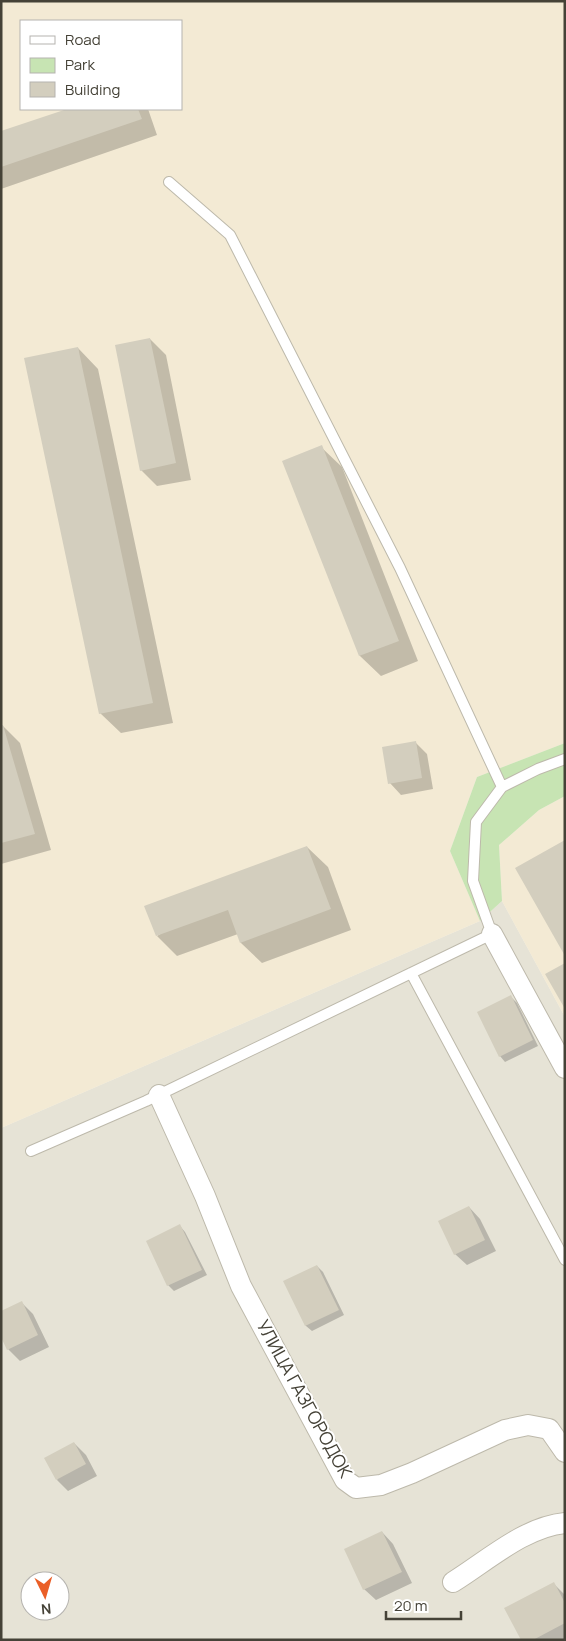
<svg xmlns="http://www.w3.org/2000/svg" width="566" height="1641" viewBox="0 0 566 1641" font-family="Manrope,sans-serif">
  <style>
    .residential { fill: #e6e3d6; fill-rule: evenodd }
    .commercial { fill: #f3ead4; fill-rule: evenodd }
    .green { fill: #c7e4b3 }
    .shadow { fill: #0003 }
    .building { fill: #d3cebe }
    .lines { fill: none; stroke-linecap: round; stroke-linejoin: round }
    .lane-casing { stroke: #bdb9ab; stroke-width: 12 }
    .street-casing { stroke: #bdb9ab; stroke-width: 22 }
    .lane { stroke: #fff; stroke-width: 10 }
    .street { stroke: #fff; stroke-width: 20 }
    .labels { text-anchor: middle; stroke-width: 4; stroke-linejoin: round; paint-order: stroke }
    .street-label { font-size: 18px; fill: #454237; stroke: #fff }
  </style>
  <rect width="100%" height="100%" fill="#f3f1e8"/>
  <path class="residential" d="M502,901l63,116v623h-564v-512l479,-207zM30,1581h30v30h-30z"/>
  <path class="commercial" d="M1,1h564v742l-88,34 -27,74 30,70 -479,207zM21,21h160v88h-160z
    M565,796v221l-63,-116 -3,-56 40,-35z"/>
  <path class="green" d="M565,743v53l-26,14 -40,35 3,56 -22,20 -30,-70 27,-74z"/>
  <path class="shadow" d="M71,109h77l9,26 -156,54v-56z
    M150,339l16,16 25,125 -34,6 -16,-16z
    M78,348l20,21 75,354 -52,10 -21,-20z
    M321,447l21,20 76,194 -37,15 -21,-20 -76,-194z
    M3,726l17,17 31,107 -50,14v-137z
    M415,742l12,12 6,35 -32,6 -11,-12z
    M307,847l21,20 23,63 -89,33 -21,-20 -3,-9 -61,22 -20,-20z
    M511,997l6,6 21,43 -33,16 -5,-6z
    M469,1207l11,12 16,32 -29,14 -12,-11z
    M180,1226l5,6 22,43 -33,16 -6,-6z
    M317,1266l6,6 21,43 -32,16 -6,-5 -21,-44z
    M22,1303l11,11 16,33 -29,14 -12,-12z
    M74,1443l12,12 11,21 -29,15 -11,-11z
    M382,1532l11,12 19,39 -36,17 -12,-11z
    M553,1583l12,12v45h-43z"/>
  <path class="building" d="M67,109h71l4,10 -141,48v-36z
    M150,338l26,125 -36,8 -25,-126z
    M78,347l75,356 -54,11 -75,-356z
    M322,445l77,196 -40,15 -77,-195z
    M3,725l32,109 -34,9v-117z
    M416,741l6,37 -34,6 -6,-37z
    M565,840v116l-50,-88z
    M307,846l24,63 -91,34 -12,-33 -72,26 -12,-30z
    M565,963v46l-20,-35z
    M511,995l22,45 -34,17 -22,-45z
    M469,1206l16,34 -31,15 -16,-34z
    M180,1224l22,46 -35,16 -21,-45z
    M317,1265l22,45 -34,16 -22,-45z
    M22,1301l16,34 -31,15 -6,-13v-26z
    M74,1442l12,22 -30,16 -12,-22z
    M382,1531l20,41 -39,18 -19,-41z
    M554,1582l11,21v20l-32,17h-12l-17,-32z"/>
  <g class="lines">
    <defs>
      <path id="lane" d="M169,182l61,53 170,333 102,219
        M411,973l154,287
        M31,1151l115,-50 346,-167 -19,-53 3,-59 26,-35 36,-18 27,-10"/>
      <path id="street" d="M492,934l73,134
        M159,1095l46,101 36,90 104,194 11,8 25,-3 31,-12 93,-43 23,-5 21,4 16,23
        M453,1582c34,-21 71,-55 112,-59"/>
    </defs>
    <use href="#lane" class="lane-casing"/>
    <use href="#street" class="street-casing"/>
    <use href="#lane" class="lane"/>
    <use href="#street" class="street"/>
  </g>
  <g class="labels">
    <g class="street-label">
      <text transform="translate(304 1399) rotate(61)" y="6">УЛИЦА ГАЗГОРОДОК</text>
    </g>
  </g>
  <rect width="566" height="1641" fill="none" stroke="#454237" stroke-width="5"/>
  <rect x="20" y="20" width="162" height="90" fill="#ffffff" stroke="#b5b3af"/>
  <rect x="30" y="36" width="25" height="8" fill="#ffffff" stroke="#b5b3af"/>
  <text x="65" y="45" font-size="15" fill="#454237">Road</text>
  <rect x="30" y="58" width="25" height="15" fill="#c7e4b3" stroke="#b5b3af"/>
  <text x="65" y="70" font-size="15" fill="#454237">Park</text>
  <rect x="30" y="82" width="25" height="15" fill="#d3cebe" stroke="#b5b3af"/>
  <text x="65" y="95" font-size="15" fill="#454237">Building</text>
  <g transform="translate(45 1596) rotate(175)"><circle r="24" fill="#ffffff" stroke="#b5b3af"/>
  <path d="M0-4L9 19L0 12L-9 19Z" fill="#ea5f27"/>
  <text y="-8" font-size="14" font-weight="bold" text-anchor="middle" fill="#454237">N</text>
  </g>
  <path d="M386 1611v8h75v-8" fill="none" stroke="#454237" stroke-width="2.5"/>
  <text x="394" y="1611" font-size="15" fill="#454237" stroke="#ffffff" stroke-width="4" paint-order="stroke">20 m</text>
</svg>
